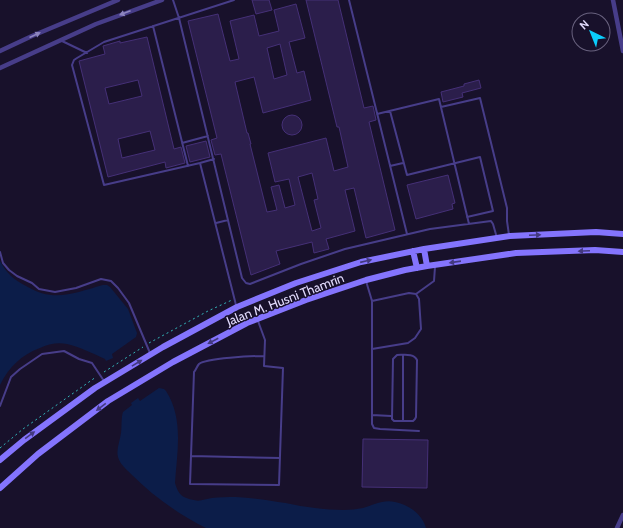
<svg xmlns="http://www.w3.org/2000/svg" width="623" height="528" viewBox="0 0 623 528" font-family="Cabin,sans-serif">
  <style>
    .water { fill: #0c1d49 }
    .building { fill: #2b1e4b; stroke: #453077; fill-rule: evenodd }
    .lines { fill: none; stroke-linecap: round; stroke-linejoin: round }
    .path { stroke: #33b7bb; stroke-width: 1; stroke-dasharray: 2 3; stroke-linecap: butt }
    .lane { stroke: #473d89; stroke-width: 2 }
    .street { stroke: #473d89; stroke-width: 4.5 }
    .secondary { stroke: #8474fd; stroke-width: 6 }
    .oneway { fill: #8d85be }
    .oneway2 { fill: #43397f }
    .labels { text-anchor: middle; stroke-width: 3; stroke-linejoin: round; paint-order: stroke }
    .street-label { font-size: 13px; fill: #e3dcfe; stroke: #18112b }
  </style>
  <rect width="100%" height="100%" fill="#18112b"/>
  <path class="water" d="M0,261c7,13 13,18 26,25 28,17 48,7 77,-1h4l3,2 18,22 9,24 -1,4 -24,17 1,4 -7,3 -1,-2c-13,-6 -25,-12 -38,-15 -9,-2 -19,0 -27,4 -19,7 -31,19 -40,37z
    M159,388l5,1 2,2c18,28 11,61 9,92 3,11 7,15 19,17 6,2 11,-1 18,-2 7,-1 16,-1 24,-1 14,1 28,2 42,5 10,1 20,4 30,5 12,2 24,3 36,3 6,0 13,-1 19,-2 10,-3 21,-9 32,-6 14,3 27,12 31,26h-220c-28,-14 -53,-32 -75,-54 -5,-5 -11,-10 -13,-17 -2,-8 2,-16 3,-24 1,-7 0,-15 2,-21l9,-7 -1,-2 7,-5 2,3z"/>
  <path class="building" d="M252,0h17l3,10 -16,4z
    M306,0h32l26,108 9,-2 3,14 -7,2 26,108 -29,8 -12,-50 -9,2 10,41 -29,8 3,10 -15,4 -2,-11 -36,9 4,13 -29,11 -30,-121 -6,1 -4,-15 6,-2 -29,-117 30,-7 12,47 9,-2 -9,-38 24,-6 5,21 20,-5 -5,-21 22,-6 9,34 -16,4 8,31 7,-2 7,29 -48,13 -9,-36 -19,5 12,51h1l3,11h-1l17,68 10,-2 -6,-23 8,-2 6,23 10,-3 -6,-26 -14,3 -7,-29 58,-15 8,33 14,-4 -9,-40h-2zM280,44l7,31 -13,4 -7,-31zM312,173l6,26 -4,1 7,28 -9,3 -14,-54z
    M147,37l27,112 7,-2 4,16 -19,5 -1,-6 -57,15 -29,-116 26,-7 -2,-8 17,-5v2zM138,80l4,16 -33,8 -4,-16zM150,131l5,19 -33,8 -4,-19z
    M479,80l2,8 -19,5 1,4 -20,5 -2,-10 23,-6v-2z
    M282 125a10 10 0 1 1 20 0a10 10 0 1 1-20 0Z
    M206,141l4,16 -20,5 -4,-16z
    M448,175l7,28 -3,1 1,5 -37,10 -9,-34z
    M363,439l65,1 -1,48 -65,-1z"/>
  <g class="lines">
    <path class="path" d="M149,343l59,-32 24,-11
      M104,372l39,-25
      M0,448l23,-19 73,-52"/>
    <path class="lane" d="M173,0l6,18 63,260 4,5 4,1 51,-20 44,-15 85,-20 61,-8 2,3 4,14
      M349,0l58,234
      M153,26l35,140
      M62,41l25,12
      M441,107l39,-9 27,110v13l2,14
      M390,111l17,64 73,-18 13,54 -26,6
      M377,114l62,-15 30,125
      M182,143l26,-7
      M214,159l-14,4 36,142
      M200,163l-96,22 -32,-120 2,-5 3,-2 27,-16 130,-42
      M390,166l13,-3
      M216,223l12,-3
      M0,252l3,11 6,7 8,6 15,7 7,6 16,3 21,-4 25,-9 10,2 7,7 11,15 21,50
      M366,281l6,20
      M416,294l18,-13 1,-14
      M258,321l7,19 -1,26 19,2 -4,117 -89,-1 4,-112c2,-2 3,-6 5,-8 7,-6 54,-8 65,-8
      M372,349l36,-6 7,-5 6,-9 -2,-30 -3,-5 -7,-1 -37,8v123l2,4 6,1 39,2
      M397,355c7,0 17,-2 20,5l-1,57 -1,2 -2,2h-19l-2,-2 1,-60z
      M0,406l11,-29 9,-8 22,-15 22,-3 15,8 13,4 12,18
      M372,415l19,1
      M403,420v-64
      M191,456l89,2"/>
    <path class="street" d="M613,0l10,51
      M0,51l32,-15 86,-36
      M0,68l96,-44 66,-24
      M617,528l6,-13"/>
    <path class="secondary" d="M424,249l3,17
      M413,251l4,17
      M0,460l24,-20 71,-52 68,-41 74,-40 59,-24 65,-21 63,-13 86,-13 86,-4 27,2
      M0,488l38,-34 70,-53 65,-39 74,-39 59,-23 60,-20 39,-10 22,-4 89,-13 79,-3 28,2"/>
  </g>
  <defs><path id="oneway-solid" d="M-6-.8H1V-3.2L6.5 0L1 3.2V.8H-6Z"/></defs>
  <g class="oneway">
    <use href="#oneway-solid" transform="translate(125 13) rotate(159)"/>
    <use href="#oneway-solid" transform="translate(35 35) rotate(-24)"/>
  </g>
  <g class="oneway2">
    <use href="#oneway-solid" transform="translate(535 235) rotate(-3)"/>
    <use href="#oneway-solid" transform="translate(584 251) rotate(178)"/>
    <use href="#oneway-solid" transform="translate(366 261) rotate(-13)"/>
    <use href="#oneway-solid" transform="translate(455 262) rotate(172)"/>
    <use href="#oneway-solid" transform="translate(213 341) rotate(152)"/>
    <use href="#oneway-solid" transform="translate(137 363) rotate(-31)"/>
    <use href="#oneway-solid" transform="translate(101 407) rotate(143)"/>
    <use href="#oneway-solid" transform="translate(30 435) rotate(-36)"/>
  </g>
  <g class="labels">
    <g class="street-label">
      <text transform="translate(285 299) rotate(-21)" y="5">Jalan M. Husni Thamrin</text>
    </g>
  </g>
  <g transform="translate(591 32) rotate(317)"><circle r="19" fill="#18112b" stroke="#69627f"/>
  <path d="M0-3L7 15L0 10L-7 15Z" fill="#0bcdfb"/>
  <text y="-6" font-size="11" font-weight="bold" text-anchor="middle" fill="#e3dcfe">N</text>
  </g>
</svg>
